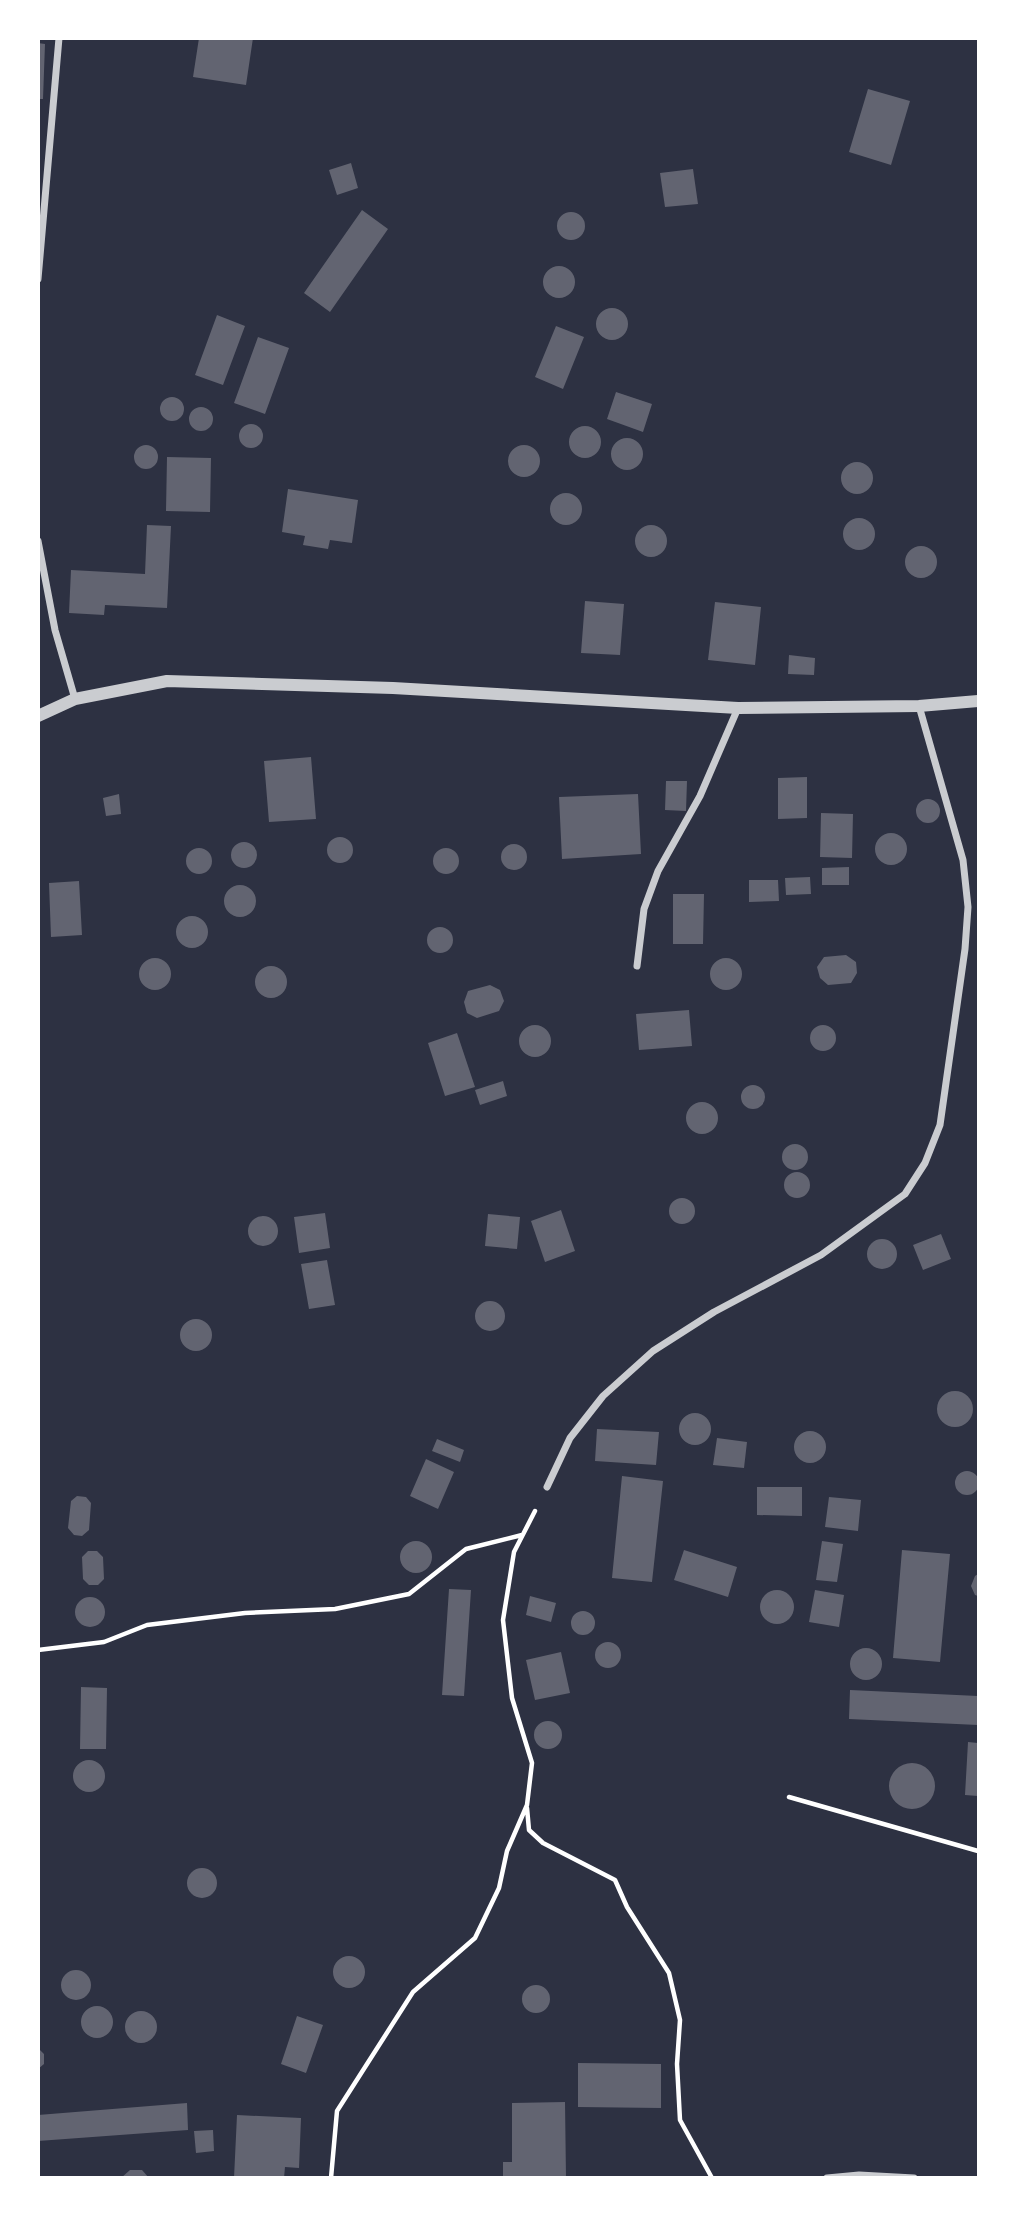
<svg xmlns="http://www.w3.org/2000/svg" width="1017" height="2216" viewBox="0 0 1017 2216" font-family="Jost,sans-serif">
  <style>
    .building { fill: #626471 }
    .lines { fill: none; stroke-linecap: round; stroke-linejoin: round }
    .path { stroke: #fff; stroke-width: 4.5 }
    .minor { stroke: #caccd0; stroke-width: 7 }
    .tertiary { stroke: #caccd0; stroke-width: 12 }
  </style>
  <rect width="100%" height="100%" fill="#2d3142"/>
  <path class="building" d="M199,38h54l-7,47 -53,-8z
    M38,43l7,1 -2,55h-5z
    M868,89l42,12 -19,64 -42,-13z
    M351,163l7,25 -21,7 -8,-25z
    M693,169l5,35 -33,3 -5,-34z
    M362,210l26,19 -58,83 -26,-19z
    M557 226a14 14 0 1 1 28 0a14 14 0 1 1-28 0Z
    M543 282a16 16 0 1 1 32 0a16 16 0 1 1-32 0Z
    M596 324a16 16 0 1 1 32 0a16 16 0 1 1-32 0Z
    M217,315l28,11 -22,59 -28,-10z
    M556,326l28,11 -21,52 -28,-12z
    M258,337l31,11 -24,66 -31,-11z
    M616,392l36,12 -9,28 -36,-13z
    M160 409a12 12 0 1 1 24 0a12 12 0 1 1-24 0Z
    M189 419a12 12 0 1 1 24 0a12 12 0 1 1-24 0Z
    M239 436a12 12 0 1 1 24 0a12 12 0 1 1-24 0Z
    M569 442a16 16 0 1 1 32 0a16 16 0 1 1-32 0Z
    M611 454a16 16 0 1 1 32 0a16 16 0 1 1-32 0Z
    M134 457a12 12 0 1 1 24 0a12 12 0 1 1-24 0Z
    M508 461a16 16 0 1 1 32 0a16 16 0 1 1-32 0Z
    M167,457l44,1 -1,54 -44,-1z
    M841 478a16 16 0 1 1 32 0a16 16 0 1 1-32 0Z
    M288,489l70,11 -6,43 -22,-3 -2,9 -25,-4 2,-9 -23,-4z
    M550 509a16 16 0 1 1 32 0a16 16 0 1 1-32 0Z
    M843 534a16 16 0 1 1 32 0a16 16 0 1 1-32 0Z
    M635 541a16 16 0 1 1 32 0a16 16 0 1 1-32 0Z
    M147,525l24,1 -4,82 -62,-3 -1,10 -35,-2 2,-43 74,4z
    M905 562a16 16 0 1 1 32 0a16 16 0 1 1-32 0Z
    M585,601l39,3 -4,51 -39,-2z
    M715,602l46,5 -6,58 -47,-5z
    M789,655l26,3 -1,17 -26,-1z
    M311,757l5,62 -47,3 -5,-61z
    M807,777v41l-29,1v-41z
    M666,781h21l-1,30 -21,-1z
    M119,794l2,20 -15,2 -3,-18z
    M638,794l3,60 -79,5 -3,-62z
    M916 811a12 12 0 1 1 24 0a12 12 0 1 1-24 0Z
    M821,813l32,1 -1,44 -32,-1z
    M875 849a16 16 0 1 1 32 0a16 16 0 1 1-32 0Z
    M327 850a13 13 0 1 1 26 0a13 13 0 1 1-26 0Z
    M231 855a13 13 0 1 1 26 0a13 13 0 1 1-26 0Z
    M501 857a13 13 0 1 1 26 0a13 13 0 1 1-26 0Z
    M433 861a13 13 0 1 1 26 0a13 13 0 1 1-26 0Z
    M186 861a13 13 0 1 1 26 0a13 13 0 1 1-26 0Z
    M849,867v18h-27v-17z
    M810,877l1,17 -25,1 -1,-17z
    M749,880h29l1,21 -30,1z
    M79,881l3,54 -31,2 -2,-54z
    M224 901a16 16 0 1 1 32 0a16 16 0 1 1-32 0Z
    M673,894h31l-1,50h-30z
    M176 932a16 16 0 1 1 32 0a16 16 0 1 1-32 0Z
    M427 940a13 13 0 1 1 26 0a13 13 0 1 1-26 0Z
    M846,955l10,7 1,11 -6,10 -23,2 -8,-7 -3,-11 7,-10z
    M139 974a16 16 0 1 1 32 0a16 16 0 1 1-32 0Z
    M710 974a16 16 0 1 1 32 0a16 16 0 1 1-32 0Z
    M255 982a16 16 0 1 1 32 0a16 16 0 1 1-32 0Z
    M490,985l10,5 4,11 -5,10 -22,7 -10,-5 -3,-11 4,-11z
    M689,1010l3,36 -53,4 -3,-36z
    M519 1041a16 16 0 1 1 32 0a16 16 0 1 1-32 0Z
    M810 1038a13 13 0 1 1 26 0a13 13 0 1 1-26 0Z
    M457,1033l18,54 -30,9 -17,-53z
    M503,1081l4,15 -27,9 -5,-15z
    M741 1097a12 12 0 1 1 24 0a12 12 0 1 1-24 0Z
    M686 1118a16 16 0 1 1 32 0a16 16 0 1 1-32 0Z
    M782 1157a13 13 0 1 1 26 0a13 13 0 1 1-26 0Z
    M784 1185a13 13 0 1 1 26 0a13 13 0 1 1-26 0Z
    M669 1211a13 13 0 1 1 26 0a13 13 0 1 1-26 0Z
    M561,1210l14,41 -30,11 -14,-41z
    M325,1213l5,35 -31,5 -5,-36z
    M488,1214l32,3 -3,32 -32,-3z
    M248 1231a15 15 0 1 1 30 0a15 15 0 1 1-30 0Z
    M941,1234l10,25 -28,11 -10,-25z
    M867 1254a15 15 0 1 1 30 0a15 15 0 1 1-30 0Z
    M327,1260l8,45 -26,4 -8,-45z
    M475 1316a15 15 0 1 1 30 0a15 15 0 1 1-30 0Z
    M180 1335a16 16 0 1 1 32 0a16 16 0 1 1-32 0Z
    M937 1409a18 18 0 1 1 36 0a18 18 0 1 1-36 0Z
    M679 1429a16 16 0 1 1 32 0a16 16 0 1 1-32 0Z
    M597,1429l62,3 -3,33 -61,-4z
    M794 1447a16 16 0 1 1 32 0a16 16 0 1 1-32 0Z
    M717,1438l30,4 -3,26 -31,-3z
    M437,1439l27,11 -4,12 -28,-11z
    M426,1459l28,13 -16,37 -28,-13z
    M955 1483a12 12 0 1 1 24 0a12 12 0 1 1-24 0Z
    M622,1476l41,5 -11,101 -40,-4z
    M757,1487h45v29l-45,-1z
    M77,1496l9,1 5,6 -2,27 -7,6 -8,-1 -6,-7 3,-27z
    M829,1497l32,3 -3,31 -33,-4z
    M822,1541l21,3 -6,38 -21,-2z
    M400 1557a16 16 0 1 1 32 0a16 16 0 1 1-32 0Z
    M684,1550l53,17 -9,30 -54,-17z
    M902,1550l48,4 -10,108 -47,-4z
    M88,1551h9l6,6 1,22 -6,6h-9l-6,-6 -1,-22z
    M978,1574v22l-3,-1 -4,-9 4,-10z
    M449,1589l22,1 -7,106 -22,-1z
    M760 1607a17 17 0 1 1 34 0a17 17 0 1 1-34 0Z
    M815,1590l29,5 -5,32 -30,-5z
    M530,1596l26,7 -5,19 -25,-7z
    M75 1612a15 15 0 1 1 30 0a15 15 0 1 1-30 0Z
    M571 1623a12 12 0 1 1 24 0a12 12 0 1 1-24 0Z
    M595 1655a13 13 0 1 1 26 0a13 13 0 1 1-26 0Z
    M850 1664a16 16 0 1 1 32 0a16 16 0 1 1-32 0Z
    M561,1652l9,41 -35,7 -9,-40z
    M81,1687l26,1 -1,61h-26z
    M850,1690l128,6v29l-129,-6z
    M534 1735a14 14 0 1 1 28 0a14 14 0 1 1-28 0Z
    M968,1742l10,1v53l-13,-1z
    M73 1776a16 16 0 1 1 32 0a16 16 0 1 1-32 0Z
    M889 1786a23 23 0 1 1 46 0a23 23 0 1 1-46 0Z
    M187 1883a15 15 0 1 1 30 0a15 15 0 1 1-30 0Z
    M333 1972a16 16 0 1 1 32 0a16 16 0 1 1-32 0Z
    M61 1985a15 15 0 1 1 30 0a15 15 0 1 1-30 0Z
    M522 1999a14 14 0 1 1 28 0a14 14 0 1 1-28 0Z
    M81 2022a16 16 0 1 1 32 0a16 16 0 1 1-32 0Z
    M125 2027a16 16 0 1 1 32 0a16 16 0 1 1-32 0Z
    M297,2016l26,9 -17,48 -25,-9z
    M38,2048l6,6v10l-6,5z
    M578,2063l83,1v44l-83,-1z
    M565,2102l1,76h-63v-16h9v-59z
    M187,2103l1,27 -150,11v-26z
    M237,2115l64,3 -2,50 -14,-1 -1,11h-50z
    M213,2130l1,21 -18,2 -2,-22z
    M130,2170h12l7,8h-28z"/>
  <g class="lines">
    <path class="path" d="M38,1650l66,-8 43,-17 98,-12 90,-4 74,-15 57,-45 56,-14
      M789,1797l189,54
      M527,1808l2,22 14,13 72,37 12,27 42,66 11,47 -3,44 3,56 32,58
      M331,2178l6,-67 76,-119 62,-54 24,-50 8,-37 20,-46 5,-42 -20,-65 -9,-78 11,-68 21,-41"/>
    <path class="minor" d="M38,279l21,-241
      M38,541l17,89 20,69
      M637,966l7,-57 14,-38 42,-75 38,-88
      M547,1487l23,-49 33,-42 50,-45 61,-39 107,-57 84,-61 20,-31 15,-38 25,-176 3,-42 -5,-47 -44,-154
      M827,2178l32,-3 55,3"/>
    <path class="tertiary" d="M38,716l37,-17 92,-18 226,7 345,20 181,-2 59,-5"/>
  </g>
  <rect width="1017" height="2216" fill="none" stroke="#ffffff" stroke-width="80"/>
</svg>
